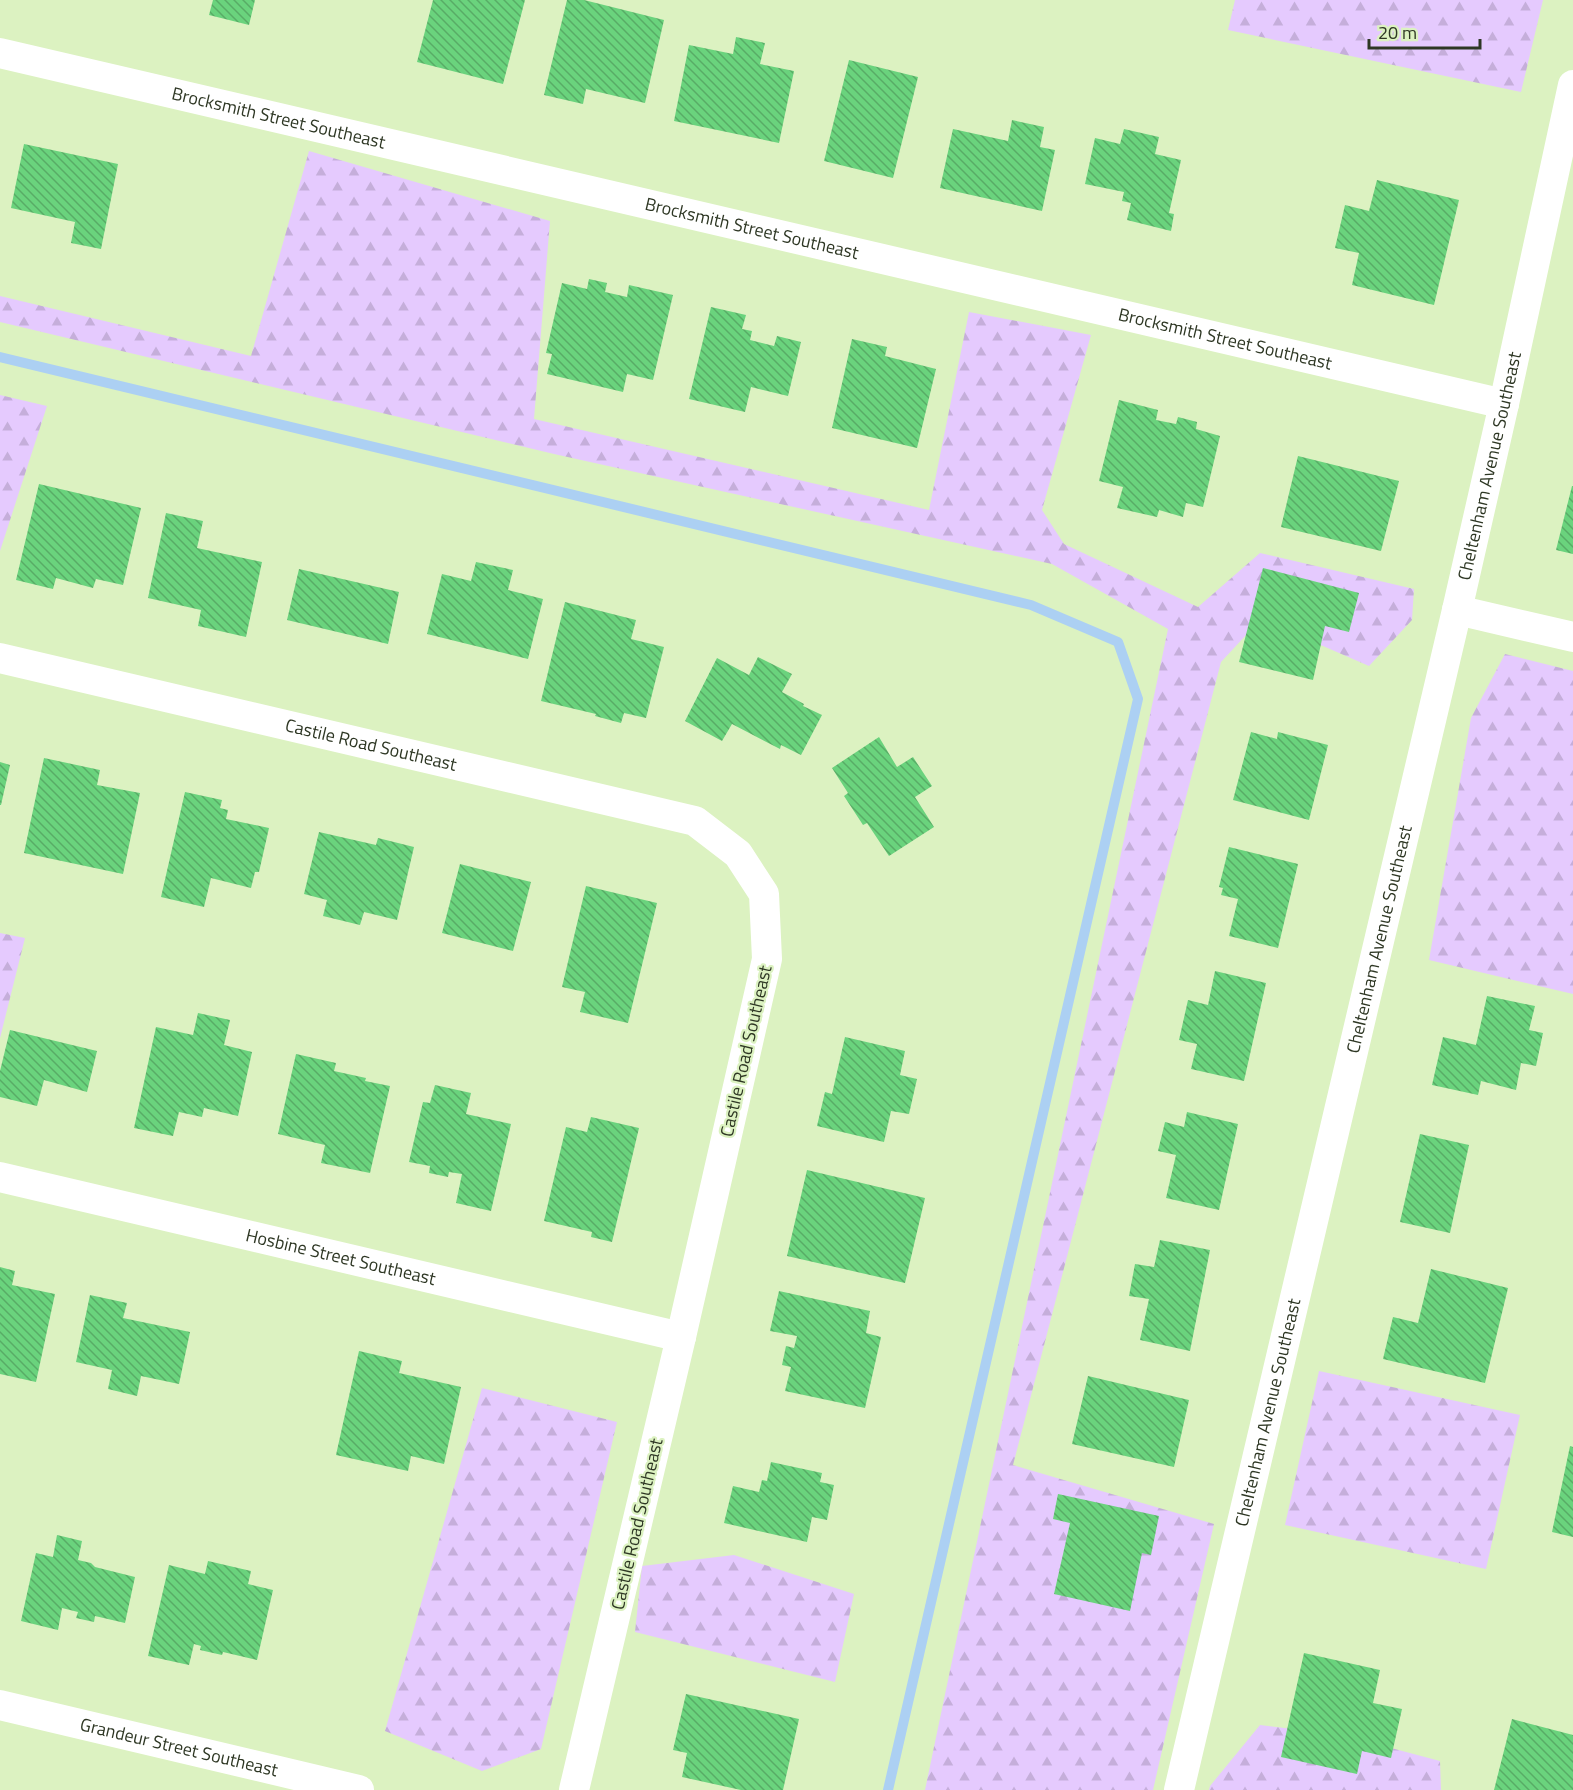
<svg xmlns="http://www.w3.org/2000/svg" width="1573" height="1790" viewBox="0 0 1573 1790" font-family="'Titillium Web',sans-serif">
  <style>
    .forest { fill: url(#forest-firs) }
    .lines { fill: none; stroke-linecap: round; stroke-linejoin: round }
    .stream { stroke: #acd0f3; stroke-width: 10 }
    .building { fill: url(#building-back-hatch) }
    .minor { stroke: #fff; stroke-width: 30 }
    .labels { text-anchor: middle; stroke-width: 4.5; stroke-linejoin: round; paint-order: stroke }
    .street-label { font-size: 18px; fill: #2e3724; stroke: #dcf2c1 }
  </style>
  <defs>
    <pattern id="forest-firs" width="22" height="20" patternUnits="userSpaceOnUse" patternTransform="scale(1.5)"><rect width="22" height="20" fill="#e5cafe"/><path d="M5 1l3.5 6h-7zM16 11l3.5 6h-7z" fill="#c5aeda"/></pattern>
    <pattern id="building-back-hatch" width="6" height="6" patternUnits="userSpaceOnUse" patternTransform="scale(1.5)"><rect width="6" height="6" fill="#6ad37d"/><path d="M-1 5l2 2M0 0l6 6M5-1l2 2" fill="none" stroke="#58ac66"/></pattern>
  </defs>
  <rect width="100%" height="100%" fill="#dcf2c1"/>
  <path class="forest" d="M1235,0h308l-22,92 -293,-62z
    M309,151l241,70 -16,198 395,91 40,-198 122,23 -49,175 22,34 134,63 62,-54 154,36 -2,31 -43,46 -108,-47 -40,43 -208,803 201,59 -61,266h-228l243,-1161 -116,-65 -498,-110 -554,-132v-26l251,60z
    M0,395l47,11 -47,145z
    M1505,654l68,17v323l-144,-34 42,-242z
    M0,933l25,5 -25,100z
    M1319,1371l201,44 -34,154 -201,-44z
    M482,1388l135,34 -76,327 -59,22 -97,-40z
    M734,1555l120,39 -19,88 -200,-50 7,-66z
    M1260,1725l82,10 98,26 1,29h-232l1,-4z"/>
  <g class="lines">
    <path class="stream" d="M0,357l1031,248 87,37 20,57 -250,1091"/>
  </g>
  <path class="building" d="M213,0h42l-6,25 -40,-10z
    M433,0h92l-22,84 -86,-22z
    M567,0h17l80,20 -19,83 -59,-14 -3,15 -39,-9z
    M736,37l29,6 -5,21 34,7 -15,72 -105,-22 15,-76 44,9z
    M849,60l69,17 -25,101 -69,-17z
    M1012,120l32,7 -4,20 15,3 -13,61 -102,-23 13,-59 55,12z
    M1124,129l35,8 -4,17 26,6 -12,53 5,1 -3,17 -44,-11 4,-17 -9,-2 2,-9 -39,-8 10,-46 25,6z
    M24,144l94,20 -17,85 -30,-6 4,-21 -64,-14z
    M1377,180l82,20 -25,105 -82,-20 7,-32 -24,-5 10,-43 24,6z
    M589,279l18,4 -2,9 22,5 2,-12 44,10 -20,85 -26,-6 -4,18 -76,-18 5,-20 -6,-1 16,-70 25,6z
    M711,307l35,8 -4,14 10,2 -2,9 24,6 3,-10 24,6 -13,54 -37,-9 -6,25 -56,-13z
    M852,339l35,8 -2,9 51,13 -19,79 -85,-20z
    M1119,400l39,10 -2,10 20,4 2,-7 19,5 -1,7 24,7 -17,71 -17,-4 -3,14 -24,-7 -2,7 -40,-9 6,-21 -24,-6z
    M1298,456l101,25 -18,70 -100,-24z
    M39,484l102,24 -18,77 -27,-6 -3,9 -37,-10 -3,11 -37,-9z
    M1572,486h1v68l-17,-4z
    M166,513l37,8 -6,27 65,14 -16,75 -48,-11 3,-16 -53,-12z
    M476,562l37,8 -5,20 35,9 -15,60 -101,-25 15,-60 29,7z
    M1263,568l96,25 -10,39 -24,-6 -12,54 -74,-18z
    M299,569l100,23 -11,52 -101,-24z
    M565,602l71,18 -5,19 33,8 -18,71 -22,-5 -3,10 -26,-7 1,-2 -55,-13z
    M758,657l34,17 -10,18 22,12 -1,2 19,9 -21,40 -20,-10 -1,4 -48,-25 -10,17 -37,-20 32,-63 32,17z
    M1251,732l26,7 1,-7 50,13 -19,75 -76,-20z
    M879,737l18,30 16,-10 19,29 -17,11 19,30 -45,29 -22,-33 -4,2 -19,-29 4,-3 -16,-25z
    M44,758l56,12 -3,15 43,8 -17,81 -99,-21z
    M0,762l10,3 -9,40h-1z
    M185,792l37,8 -2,8 8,2 -2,9 43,9 -10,44h-4l-4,16 -40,-10 -7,29 -43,-10z
    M319,832l57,13 2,-7 36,9 -17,73 -33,-8 -4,13 -37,-9 4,-16 -23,-6z
    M1229,847l69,17 -20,84 -49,-12 9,-37 -17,-4 2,-7 -4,-1z
    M460,864l71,18 -18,69 -71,-18z
    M586,886l71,17 -29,120 -48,-11 5,-20 -23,-5z
    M1215,971l51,12 -22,98 -53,-12 6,-25 -18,-4 9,-40 20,5z
    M1487,996l48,10 -6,24 14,3 -7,33 -15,-3 -5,27 -35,-9 -3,14 -46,-10 11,-48 33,8z
    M198,1013l32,7 -6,25 28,7 -14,64 -34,-8 -2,9 -23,-5 -6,24 -39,-8 22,-101 37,8z
    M10,1030l87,21 -10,41 -43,-12 -7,26 -37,-9v-26z
    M845,1037l60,14 -5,24 17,4 -8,35 -18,-3 -7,31 -67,-16 8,-34 7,2z
    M296,1054l40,9 -2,8 32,7 -1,3 25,5 -20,87 -49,-10 4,-18 -47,-11z
    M435,1085l36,8 -5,21 45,10 -20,87 -35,-8 6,-29 -13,-2 -1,5 -19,-4 1,-7 -21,-4 14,-60 7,1z
    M1187,1112l51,12 -19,86 -53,-12 10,-43 -18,-4 7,-29 19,5z
    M591,1117l48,11 -27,114 -21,-5 1,-5 -48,-11 22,-94 21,5z
    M1420,1134l49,11 -19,88 -50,-11z
    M807,1170l118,28 -20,85 -118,-27z
    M1160,1240l50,10 -20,101 -50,-11 9,-41 -20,-3 6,-32 19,3z
    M0,1267l15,4 -3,14 43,9 -19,88 -36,-8z
    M1431,1269l77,19 -23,95 -102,-24 10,-42 25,6z
    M779,1291l91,20 -4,22 15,4 -16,71 -80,-17 6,-24 -9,-2 4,-19 8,2 3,-12 -27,-5z
    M90,1295l37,8 -4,15 67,14 -11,52 -38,-8 -4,20 -29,-7 4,-19 -36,-8z
    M359,1351l43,10 -3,12 62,14 -17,77 -33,-8 -3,15 -72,-16z
    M1088,1376l101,24 -15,67 -102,-23z
    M1570,1446l3,1v90l-21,-5z
    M771,1462l51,11 -2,9 14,3 -7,35 -15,-3 -5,25 -83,-19 9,-37 26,6 3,-12 5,1z
    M1058,1494l101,22 -8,39 -9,-2 -12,58 -76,-17 16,-71 -17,-4z
    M57,1535l25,6 -4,19 13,3 4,4 40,10 -10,46 -30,-7 -1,6 -18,-4 2,-6 -16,-4 -4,22 -37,-9 15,-68 17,4z
    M208,1561l43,10 -3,13 25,6 -16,70 -34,-8 -1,3 -22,-5 1,-4 -7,-2 -5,21 -41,-9 21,-91 36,9z
    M1304,1653l76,17 -7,33 29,6 -11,49 -29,-7 -5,23 -76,-17z
    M686,1694l113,25 -16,71h-42l-59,-13 5,-24 -14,-3z
    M1512,1719l61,16v55h-79z"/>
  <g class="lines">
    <g class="minor">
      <path id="s1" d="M0,53l1504,351"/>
      <path d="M1457,610l116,27"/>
      <path id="s2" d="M0,658l695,163 43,33 26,40 3,65 -86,378 -107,453"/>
      <path id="s3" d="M0,1177l681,160"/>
      <path id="s4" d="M0,1705l359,85"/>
      <path id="s5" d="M1179,1790l278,-1180 47,-206 69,-319"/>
    </g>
  </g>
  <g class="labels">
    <g class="street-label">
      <text dy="6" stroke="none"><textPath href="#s1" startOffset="286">Brocksmith Street Southeast</textPath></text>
      <text dy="6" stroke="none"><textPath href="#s1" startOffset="772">Brocksmith Street Southeast</textPath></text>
      <text dy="6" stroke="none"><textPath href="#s1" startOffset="1258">Brocksmith Street Southeast</textPath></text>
      <text dy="6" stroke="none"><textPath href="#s5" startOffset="1360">Cheltenham Avenue Southeast</textPath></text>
      <text dy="6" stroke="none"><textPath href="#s2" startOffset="381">Castile Road Southeast</textPath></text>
      <text dy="6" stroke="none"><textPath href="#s5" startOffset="874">Cheltenham Avenue Southeast</textPath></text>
      <text transform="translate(746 1051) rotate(-77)" y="6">Castile Road Southeast</text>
      <text dy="6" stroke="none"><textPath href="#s3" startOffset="350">Hosbine Street Southeast</textPath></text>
      <text dy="6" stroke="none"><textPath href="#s5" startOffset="388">Cheltenham Avenue Southeast</textPath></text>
      <text transform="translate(637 1524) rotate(-77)" y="6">Castile Road Southeast</text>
      <text dy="6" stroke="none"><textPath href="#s4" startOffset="184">Grandeur Street Southeast</textPath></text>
    </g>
  </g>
  <path d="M1369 39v9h111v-9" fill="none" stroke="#2e3724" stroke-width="3"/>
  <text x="1378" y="39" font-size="18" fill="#2e3724" stroke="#dcf2c1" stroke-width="4.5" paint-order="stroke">20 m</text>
</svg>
